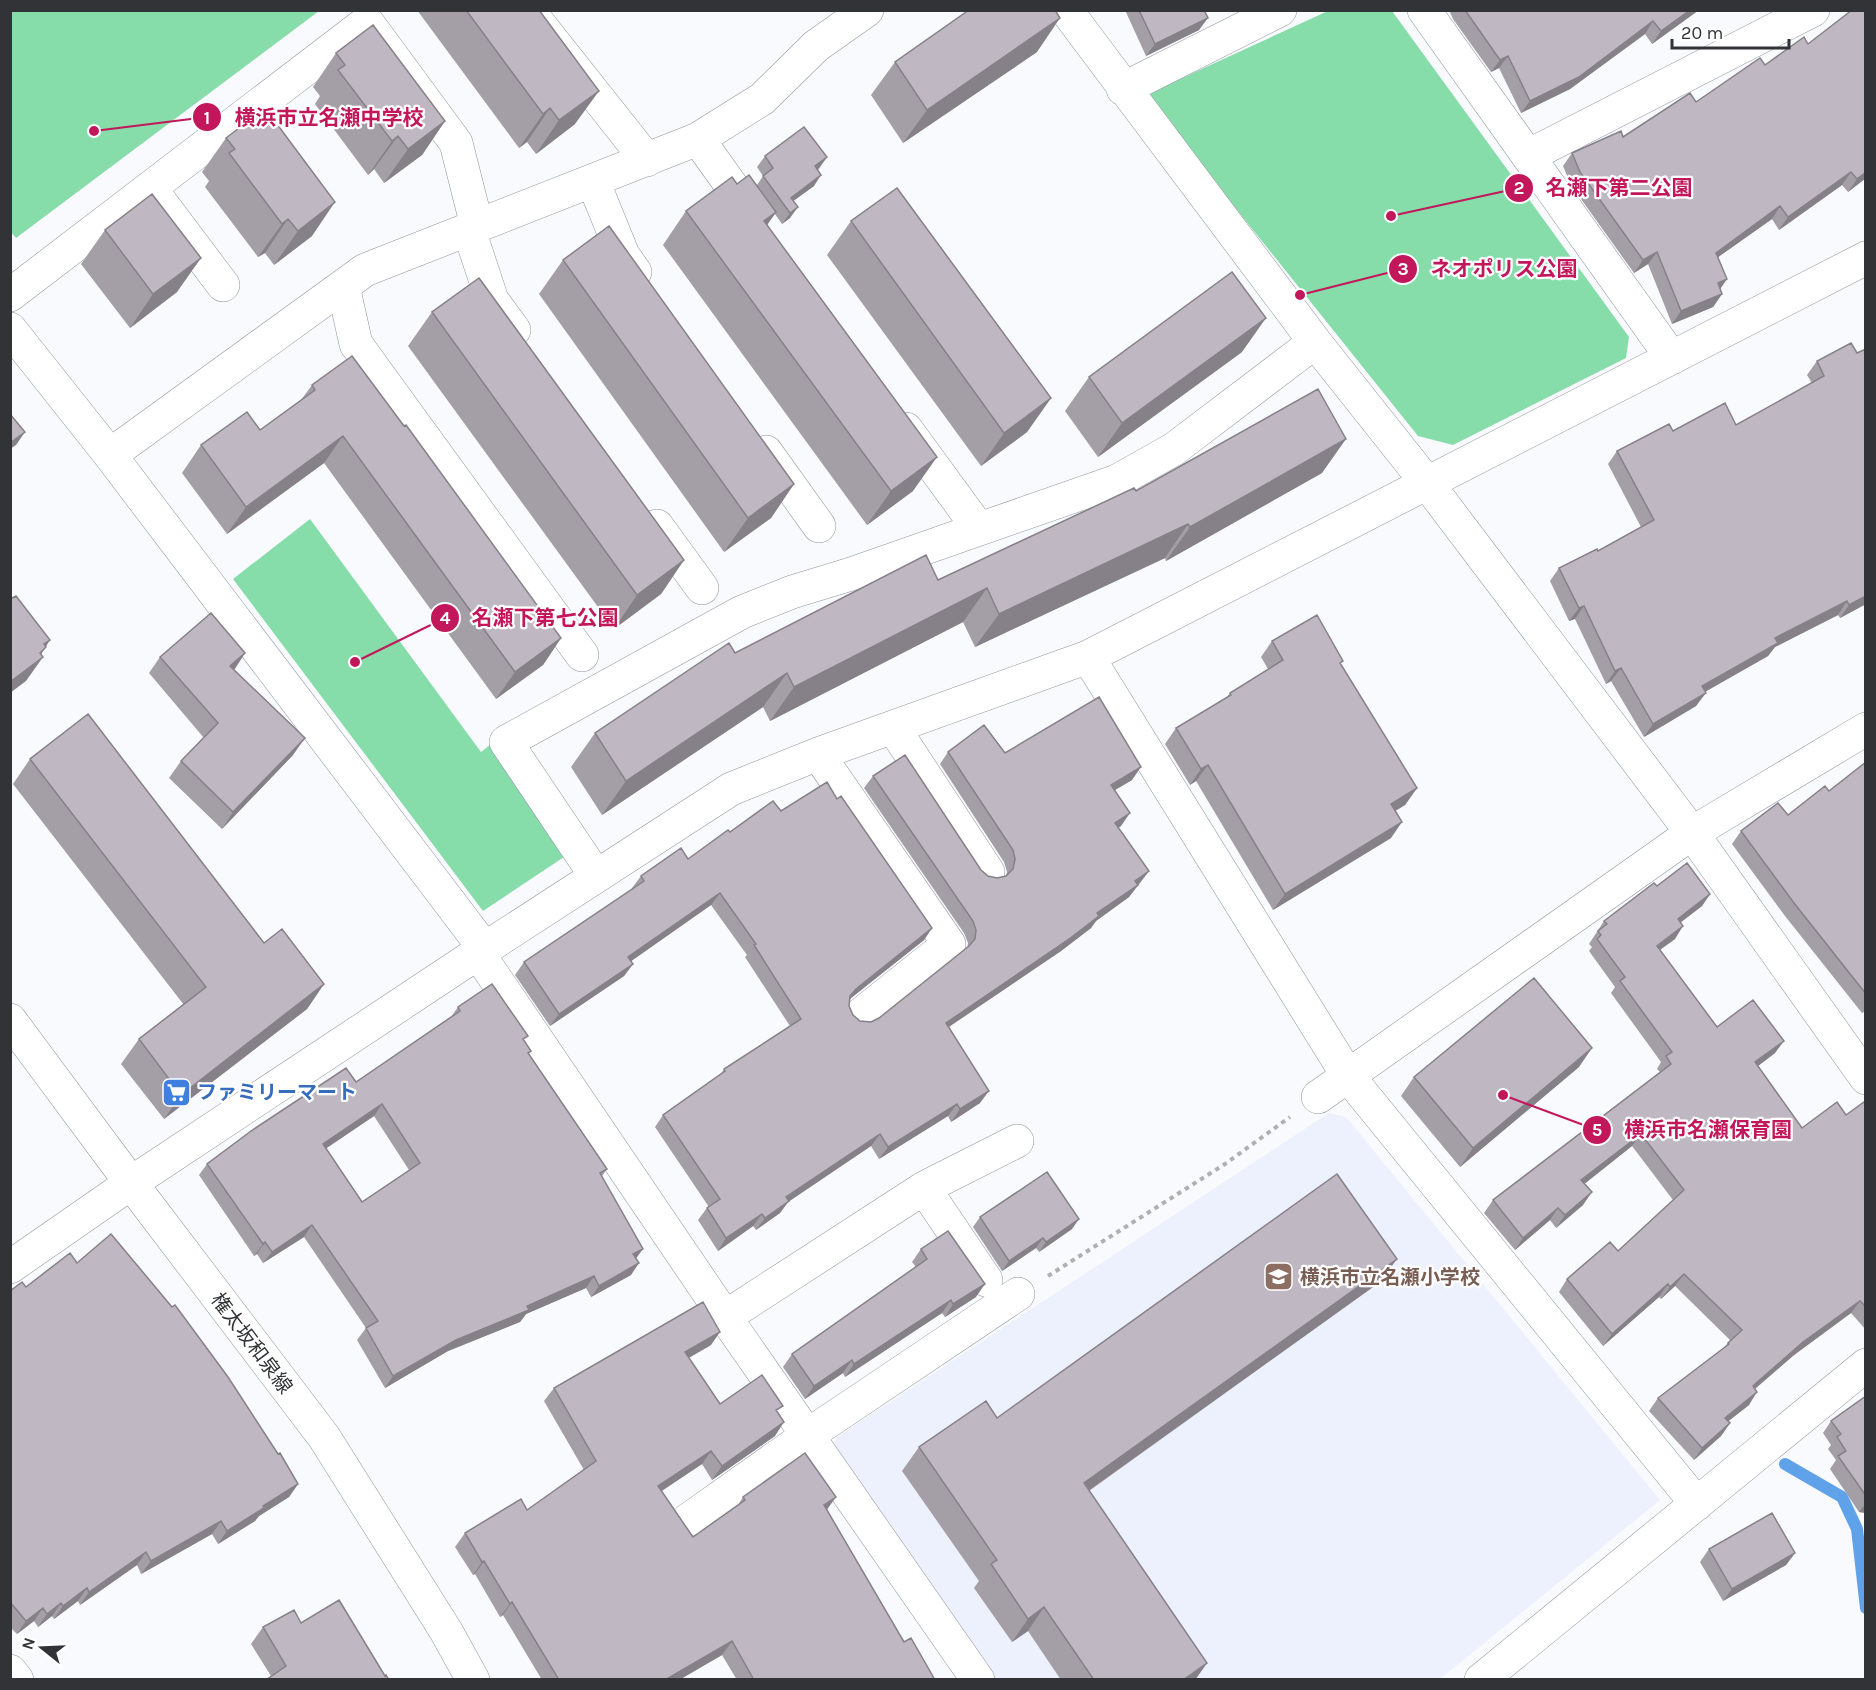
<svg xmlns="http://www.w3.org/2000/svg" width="1876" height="1690" viewBox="0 0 1876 1690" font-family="Karla,'Noto Sans JP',sans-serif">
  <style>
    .built { fill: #edf1fd }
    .green { fill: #87ddaa }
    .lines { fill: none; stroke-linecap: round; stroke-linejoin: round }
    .stream { stroke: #60a2e9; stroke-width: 12 }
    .minor-casing { stroke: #91959f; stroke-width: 34 }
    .path { stroke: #aeb0b4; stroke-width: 4; stroke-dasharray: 4.5 4.5; stroke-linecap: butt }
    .minor { stroke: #fff; stroke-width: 33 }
    .wall { fill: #a49ea7; fill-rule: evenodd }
    .shaded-wall { fill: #868188 }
    .building { fill: #bfb8c2; stroke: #868188; stroke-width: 1.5; fill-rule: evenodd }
    .labels { text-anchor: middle; stroke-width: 4.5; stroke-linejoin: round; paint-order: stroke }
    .shop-label { font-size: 20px; font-weight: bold; fill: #366cbe; stroke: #fff; text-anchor: start }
    .education-label { font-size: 20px; font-weight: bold; fill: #785e54; stroke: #fff; text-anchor: start }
    .street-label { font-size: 20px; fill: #313337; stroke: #fff }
    .leader { fill: none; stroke: #c2185b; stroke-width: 2 }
    .callout-dot { fill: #c2185b; stroke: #fff; stroke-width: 2 }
    .mark-label { font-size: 18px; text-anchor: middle; font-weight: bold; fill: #fff }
    .callout-label { font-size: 21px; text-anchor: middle; font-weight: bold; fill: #c2185b; stroke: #fff; stroke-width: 4.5; stroke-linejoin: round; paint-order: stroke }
  </style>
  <rect width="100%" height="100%" fill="#f8fafe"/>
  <path class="built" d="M1329,1113l17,4 314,383 -220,179h-446l-160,-233 3,-9z"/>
  <path class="green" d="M11,10h308v1l-303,227 -6,-7z
    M1328,11h64l237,326 -3,21 -173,87 -35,-9 -273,-341z
    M310,519l171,233 9,-7 77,110 -84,56 -250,-332z"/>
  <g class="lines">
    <path class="stream" d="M1785,1464l57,33 15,32 9,79"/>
    <defs>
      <path id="minor" d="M528,10l119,150
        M1066,10l249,332 112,141 265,350 174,245
        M1424,10l248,348
        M1123,89l157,-79
        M698,139l55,77
        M1528,156l285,-146
        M593,181l30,74 12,17
        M150,188l73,97
        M469,230l23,70 22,30
        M343,286l13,58 226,311
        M10,295l357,-273 89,121 21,83
        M10,329l100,126 375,494
        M906,429l73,100
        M766,452l53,74
        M110,455l255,-185 333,-131 64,-40 54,-53 51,-36
        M657,526l45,62
        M1088,657l260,419 349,428
        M893,727l95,145
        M818,754l131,190 -90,72
        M596,876l-90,-134 236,-130 50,-20 59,-18 266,-93 57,-32 141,-107
        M478,953l247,364 253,363
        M10,1020l121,163 193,254 122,194 27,49
        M1318,1097l374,-264 174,-104
        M924,1188l62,92
        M10,1267l121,-84 347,-230 253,-164 87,-35 270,-97 778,-399
        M725,1317l199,-129 93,-47
        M688,1520l120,-85 210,-141
        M10,1671l7,9
        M1481,1680l385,-315"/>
    </defs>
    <use href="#minor" class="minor-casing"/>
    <path class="path" d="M1048,1276l177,-112 65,-47"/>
    <use href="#minor" class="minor"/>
  </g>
  <path class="wall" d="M417,10h122l36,114 -39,30 -9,-12 -8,6z
    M1125,10h79l-5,20 -53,26z
    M1449,10h250l-47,34 -7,-10 -75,55 -49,24 -22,-45 -8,4 -38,-53z
    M1866,10v168l-18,14 -6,-7 -63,45 -7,-11 -54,38 9,22 -7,10 2,5 -9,13 -41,17 -24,-60 -14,9 -63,-88 -8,-19 9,-13 51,-16 73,-35 69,-37 43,-21z
    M1037,52l-134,91 -32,-48 24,-33z
    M336,53l109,68 -23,34 -38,28 -10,-14 -6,6 -53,-71 5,-8 -7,-9z
    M226,138l86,98 -38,29 -9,-12 -7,4 -53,-70 4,-6 -7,-9z
    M765,156l62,1 -9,13 -4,16 -21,15 -3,17 -8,6 -7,-10 -8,11 146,266 -46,34 -204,-280 23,-34 51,-27 20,1 6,-9 -6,-9z
    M851,221l200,177 -24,34 -46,34 -154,-211z
    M105,230l72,62 -47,36 -49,-64z
    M563,260l231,224 -23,34 -47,34 -185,-258z
    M432,312l252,248 -23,34 -47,35 -206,-283z
    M1866,349v255l-26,14 -2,-3 -63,32 -7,9 -63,36 -9,14 -52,31 -33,-56 -5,3 -31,-65 -6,2 -19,-40 9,-13 39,-17 43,-24 -33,-63 9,-13 56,-20 63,-6 76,-42 -5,-8 10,-14 40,-8z
    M1242,352l-144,105 -33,-46 24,-34z
    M312,385l249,253 -18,27 -47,34 -172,-236 -97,71 -45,-61 19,-28 59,-15 41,-30z
    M1322,473l-156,88 -1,-3 -190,89 -12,-25 -193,99 -7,-14 -161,108 -31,-48 24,-34 140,-80 203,-73 198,-89z
    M1272,641l69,23 76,124 -12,17 -10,6 -4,27 -118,72 -77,-129 -6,4 -25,-41 11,-16 50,-30 4,-5 38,-24 -7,-12z
    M245,653l-11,17 59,85 -71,74 -53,-51 12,-17 23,-23 -55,-65 11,-16z
    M948,752l57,1 127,27 -17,10 6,36 -3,2 31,43 -20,26 -33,24 -5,7 -30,23 -113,76 32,76 -29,19 -3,-6 -69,43 -8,-13 -83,56 -8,11 -24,17 -3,-4 -35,25 -20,-31 9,-12 2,-1 -54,-80 8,-12 58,-41 3,-5 66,-43 -45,-69 2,-2 -36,-50 -80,56 2,3 -9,12 -74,50 -35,-51 9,-13 108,-73v-1l9,-12 47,-17 42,-27 51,-21 56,-12 95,129 -8,12 -74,59 -1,7 4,9 7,6 11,1 8,-4 88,-69 1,-6 -4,-10 -100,-145 9,-12 115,100 9,2 9,-2 1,-4 -3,-10 -64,-98z
    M30,759l234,184 60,41 -17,25 -143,110 -43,-55 18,-25 45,-34 -171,-221z
    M1866,762v249l-4,2 -77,-97 -53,-72 9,-13 47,-16 41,-24z
    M1657,886l53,8 -8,12 -22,17 -5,16 -15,11 57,77 58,26 -17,13 44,62 44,-13 20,-11v226l-15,-17 -57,42 -39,34 -6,16 -21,16 2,2 -9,13 -27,24 -45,-49 9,-13 65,-49 7,-9 -55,-54 -14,13 -2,-2 -56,49 -44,-54 8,-13 51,-28 55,-51 -41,-54 -48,38 -1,21 -27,23 -6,-8 -35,30 -31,-37 9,-13 167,-128 -3,-3 4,-7 -50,-69 4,-6 -26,-36 3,-4 -3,-3 15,-23z
    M458,1007l66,34 7,10 -2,3 78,115 -5,7 34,82 -5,17 -40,22 -5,-9 -60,26 -6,8 -72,29 -63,37 -28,-48 9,-12 -62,-91 -41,26 -6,-9 -3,2 -55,-81 8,-11 149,-82 95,-65zM374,1116l35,54 -47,32 -36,-54z
    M1579,1067l-119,100 -59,-71 13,-19z
    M980,1217l92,12 -33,23 -3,-4 -34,23 -29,-44z
    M921,1249l55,48 -31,20 -3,-4 -97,64 -2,-4 -38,26 -22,-32 9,-13 124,-87 -4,-5z
    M77,1263l201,191 20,30 -9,13 -30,19 -4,5 -37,23 -6,-10 -71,40 -4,-9 -57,40 -2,-4 -24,18 -2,-3 -14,11 -4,-6 -17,13 -7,-7v-336l16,-4z
    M1380,1282l-291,209 118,172 -12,17h-134l-33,-49 -16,11 -38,-54 5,-7 -77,-110 17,-24 78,-29z
    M711,1345l-23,13 32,46 58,9 -3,23 -63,44 -10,-16 -40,27 31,46 45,-32 5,-8 84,13 77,132 31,38h-198l-15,-25 -43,25h-137l-39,-65 -3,2 -25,-43 -2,1 -18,-28 10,-14 62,-23 57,-40 -40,-69 10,-13z
    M1866,1396v117l-7,-1 -29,-43 6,-9 -8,-11 3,-4 -8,-12 8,-12z
    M1709,1549l86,4 -9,12 -63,36 -23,-39z
    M301,1623l84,53 4,4 -118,-4 -20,-32 12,-17z"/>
  <path class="shaded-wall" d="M1690,10h9l-47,34 9,-13z
    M1060,18l-23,34 -134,91 24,-33z
    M1208,18l-9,12 -53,26 9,-12z
    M1653,21l-8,13 -75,55 -49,24 9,-12z
    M1508,56l-9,12 -8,4 9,-12z
    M599,91l-24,33 -39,30 23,-34z
    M550,108l-23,34 -8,6 24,-34z
    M445,121l-23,34 -38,28 24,-34z
    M398,136l-24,33 -6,6 24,-34z
    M827,157l-8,11 -11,9 7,-11z
    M1851,172l-9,13 -63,45 9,-13z
    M1866,172v6l-18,14 9,-13z
    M821,175l-7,11 -29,21 6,-9z
    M335,202l-23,34 -38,29 24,-34z
    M1780,206l-8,13 -65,46 9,-12z
    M798,207l-8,11 -8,6 8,-11z
    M776,212l-24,34 12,-25z
    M288,219l-23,34 -7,4 24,-33z
    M1657,252l-9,12 -14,9 9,-13z
    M201,258l-24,34 -47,36 23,-34z
    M1727,279l-9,13v-9z
    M1722,294l-9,13 -41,17 9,-13z
    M1266,318l-24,34 -144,105 24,-34z
    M1051,398l-24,34 -46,34 23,-33z
    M25,432l-9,13 -6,4v-6z
    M343,436l-19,27 -97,71 19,-27z
    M1346,439l-24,34 -156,88 24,-34z
    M937,457l-24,34 -46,34 24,-34z
    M794,484l-23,34 -47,34 24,-34z
    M1188,524l-23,34 -190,89 24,-33z
    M684,560l-23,34 -47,35 23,-34z
    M987,588l-24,34 -193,99 24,-34z
    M1866,596v8l-26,14 9,-13z
    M1847,601l-9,14 -63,32 -7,9 -76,43 10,-13 73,-48z
    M1584,606l-9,13 -6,2 10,-13z
    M561,638l-18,27 -47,34 19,-27z
    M50,640l-15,24 8,-7 -17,24 -16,12v-11l34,-38z
    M245,653l-11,17 -4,-4z
    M1621,668l-10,13 -5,3 9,-13z
    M787,673l-24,34 -161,108 24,-34z
    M1706,693l-10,13 -52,31 9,-13z
    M305,738l-12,17 -71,74 11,-17z
    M1208,765l-12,16 -6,4 11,-16z
    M1141,767l-9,13 -29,17 8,-12z
    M1417,788l-12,17 -25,15 11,-16z
    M1130,813l-9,13 -15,9 9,-12z
    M1402,822l-11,16 -118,72 12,-16z
    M1149,871l-20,26 -33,24 -5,7 -30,23 -124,84 9,-12 151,-110 38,-32z
    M720,893l-9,12 -91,64 8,-12z
    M1710,894l-8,12 -33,25 9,-12z
    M1683,926l-8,13 -27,19 9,-12z
    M932,928l-8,12 -77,61 9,-12z
    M633,964l-9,12 -74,50 9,-12z
    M324,984l-17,25 -143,110 17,-24z
    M1784,1041l-9,12 -29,22 9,-13z
    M1592,1048l-13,19 -119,100 13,-19z
    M989,1091l-9,12 -29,19 9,-13z
    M382,1104l-8,12 -59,40 8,-12z
    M957,1104l-9,12 -69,43 9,-12z
    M880,1134l-9,12 -83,56 -8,11 -24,17 9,-12 21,-21z
    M1641,1134l-9,12 -59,47 8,-13z
    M1592,1192l-9,13 -27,23 9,-13z
    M1558,1208l-8,12 -35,30 8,-12z
    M762,1214l-9,12 -35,25 8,-13z
    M1079,1219l-7,10 -33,23 7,-10z
    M312,1225l-8,12 -41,26 9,-11z
    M1043,1238l-7,10 -34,23 7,-10z
    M265,1242l-8,12 -3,2 9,-12z
    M643,1249l-9,12 -1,-7z
    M1397,1259l-17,23 -313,224 17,-23z
    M639,1263l-8,12 -40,22 8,-11z
    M1684,1274l-9,12 -14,13 9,-12z
    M594,1276l-8,12 -60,26 -6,8 -72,29 -63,37 8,-12 63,-36 71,-34z
    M985,1284l-9,13 -31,20 8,-13z
    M1668,1284l-9,13 -56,49 9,-12z
    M951,1300l-9,13 -97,64 9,-13z
    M1860,1301l-9,12 -57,42 -50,43 9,-12 50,-44z
    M720,1332l-9,13 -36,21 10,-14z
    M852,1360l-9,13 -38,26 9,-13z
    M1757,1392l-8,13 -33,26 9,-13z
    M784,1422l-9,14 -63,44 10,-14z
    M1730,1423l-9,13 -27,24 8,-12z
    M711,1451l-9,13 -53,35 9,-13z
    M298,1484l-9,13 -30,19 -4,5 -37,23 9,-13 36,-25z
    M836,1497l-10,14 -2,-6z
    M1866,1503v10l-7,-1z
    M221,1521l-9,13 -71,40 10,-13z
    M146,1552l-9,13 -57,40 9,-13z
    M1795,1553l-9,12 -63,36 9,-12z
    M484,1561l-9,13 -2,1 9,-13z
    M87,1588l-9,13 -24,18 9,-13z
    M512,1602l-9,13 -3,2 10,-13z
    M61,1603l-9,13 -14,11 9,-13z
    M1044,1607l-16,24 -16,11 16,-23z
    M43,1608l-9,13 -17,13 9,-13z
    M732,1641l-10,14 -43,25h-14z
    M1207,1663l-12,17h-12z"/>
  <path class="building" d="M466,10h73l60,81 -40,29 -9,-12 -7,6z
    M969,10h86l5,8 -133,92 -32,-48z
    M1139,10h65l4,8 -53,26z
    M1465,10h225l-29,21 -8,-10 -74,56 -49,24 -22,-45 -8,4z
    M1852,10h14v162l-9,7 -6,-7 -63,45 -8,-11 -64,47 11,26 -9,4 4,11 -41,17 -24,-59 -14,8 -63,-88 -8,-19 49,-22 2,6 67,-44 6,9 64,-44 5,7 39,-28 4,7z
    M373,25l72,96 -37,28 -10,-13 -6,5 -54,-71 7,-5 -9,-12z
    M265,108l70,94 -37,29 -10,-12 -6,5 -53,-71 6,-4 -9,-11z
    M804,127l23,30 -12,9 6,9 -30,23 7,9 -8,6 -27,-37 10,-8 -8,-12z
    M749,175l27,37 -12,9 173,236 -46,34 -205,-280 46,-34 5,7z
    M897,188l154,210 -47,35 -153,-212z
    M152,194l49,64 -48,36 -48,-64z
    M609,226l185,258 -46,34 -185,-258z
    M1232,272l34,46 -144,105 -33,-46z
    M479,278l205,282 -47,35 -205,-283z
    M1851,343l6,10 9,-4v247l-17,9 -2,-4 -72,37 3,5 -76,43 4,7 -53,31 -32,-56 -6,3 -31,-65 -5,2 -20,-40 38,-19 1,2 56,-31 -37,-69 52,-27 4,7 52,-28 11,22 88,-49 -7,-15z
    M352,356l52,70 2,-1 155,213 -46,34 -172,-236 -97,71 -45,-62 46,-33 13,18 55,-40 -3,-5z
    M1318,389l28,50 -156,88 -2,-3 -189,90 -12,-26 -193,99 -7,-14 -161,108 -31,-48 134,-90 6,10 191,-98 12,25 196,-92 2,3z
    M10,414l15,18 -15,11z
    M16,596l34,44 -6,4 2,3 -6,6 3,4 -33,25v-83z
    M211,613l34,40 -15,13 75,72 -72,74 -52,-51 37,-38 -58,-66z
    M1317,615l26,46 -3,2 77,125 -26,16 11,18 -117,72 -77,-129 -7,4 -25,-41 55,-33 -1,-2 53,-33 -11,-19z
    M1099,697l42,70 -30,18 19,28 -15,10 34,48 -14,10 3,4 -41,28 2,3 -30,23 -123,84 43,68 -29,18 -3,-5 -69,43 -8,-13 -94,63 3,4 -24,17 -3,-4 -36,24 -19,-30 13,-9 -57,-84 62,-44 -1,-2 77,-50 -47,-74 2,-1 -36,-51 -92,64 5,7 -74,50 -35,-52 120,-81 -3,-5 40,-28 7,11 40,-29 2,2 43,-31 8,10 46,-29 10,17 4,-3 91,132 -76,61 -6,7 -1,10 4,9 7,6 11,1 8,-4 90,-72 6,-7 1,-9 -3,-9 -100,-145 32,-21 76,115 7,6 9,2 9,-2 7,-7 2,-10 -2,-9 -65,-98 36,-27 21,28z
    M88,714l176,229 18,-14 42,55 -143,111 -42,-56 67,-52 -176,-228z
    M1866,762v232l-72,-91 -53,-72 37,-28 10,12 37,-29 4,5z
    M1687,863l23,31 -32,25 5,7 -26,20 60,81 36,-27 31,41 -29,21 47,66 35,-26 9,13 18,-13 2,2v203l-6,-6 -57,41 -50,44 4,6 -32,26 5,5 -28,25 -44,-50 71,-54 -1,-1 14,-13 -58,-56 -14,13 -2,-3 -56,50 -45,-55 43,-37 8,9 66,-61 -43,-56 -60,46 11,12 -27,23 -7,-7 -35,30 -30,-38 178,-136 -5,-8 6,-4 -52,-71 5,-4 -28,-38 4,-4 -3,-4 9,-7 -3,-3 50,-38 3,3z
    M1534,978l58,70 -119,100 -59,-71z
    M492,984l36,52 -5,3 8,12 -3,2 79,116 -7,4 43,76 -10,5 6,9 -40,23 -5,-10 -67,30 2,4 -73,30 -63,36 -27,-48 12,-7 -66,-96 -40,27 -7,-10 -2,2 -56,-80 44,-33 95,-63 10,14 104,-71 -2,-4zM382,1104l38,59 -58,39 -39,-58z
    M1047,1172l32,47 -33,23 -3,-4 -34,23 -29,-44z
    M1337,1174l60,85 -313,224 123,180 -24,17h-89l-50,-73 -16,12 -37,-55 6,-4 -78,-113 67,-46 11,17z
    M948,1231l37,53 -32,20 -2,-4 -97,64 -2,-4 -38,26 -22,-32 135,-95 -6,-10z
    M111,1234l61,73 3,-2 53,72 50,77 2,-1 18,31 -35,22 1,2 -37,23 -6,-10 -70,40 -5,-9 -57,40 -2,-4 -24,18 -2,-3 -14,11 -4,-6 -17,13 -16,-19v-311l12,-9 4,5 44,-34 7,10z
    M703,1302l17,30 -35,20 35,52 42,-29 21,31 -7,4 8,12 -62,44 -11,-15 -53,35 35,51 52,-37 -2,-3 62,-44 31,44 -12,8 80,137 7,-4 24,42h-181l-22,-39 -67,39h-106l-47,-78 -2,2 -26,-43 -2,1 -17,-29 56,-34 6,11 69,-49 -42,-73z
    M1866,1396v100l-28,-40 8,-5 -9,-14 4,-3 -10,-13z
    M1772,1513l23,40 -63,36 -23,-40z
    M339,1600l46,76 1,-1 3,5h-123l20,-14 -23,-39 31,-17 7,13z"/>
  <defs>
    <symbol id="supermarket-square" viewBox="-11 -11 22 22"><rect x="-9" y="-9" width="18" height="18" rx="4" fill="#3f7fe0" stroke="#fff"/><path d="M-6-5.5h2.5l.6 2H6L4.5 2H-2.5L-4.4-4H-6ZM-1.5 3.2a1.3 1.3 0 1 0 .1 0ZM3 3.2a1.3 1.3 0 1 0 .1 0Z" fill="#fff"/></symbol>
    <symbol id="school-square" viewBox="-11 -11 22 22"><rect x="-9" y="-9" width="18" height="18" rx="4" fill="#8d6e63" stroke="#fff"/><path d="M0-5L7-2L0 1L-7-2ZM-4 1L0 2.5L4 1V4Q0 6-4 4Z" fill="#fff"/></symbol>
  </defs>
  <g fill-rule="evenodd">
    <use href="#supermarket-square" x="160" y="1076" width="33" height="33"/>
    <use href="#school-square" x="1262" y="1260" width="33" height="33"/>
  </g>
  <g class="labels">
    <g class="shop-label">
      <text x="197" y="1099">ファミリーマート</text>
    </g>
    <g class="education-label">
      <text x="1300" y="1284">横浜市立名瀬小学校</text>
    </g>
    <g class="street-label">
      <text transform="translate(252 1343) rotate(53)" y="7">権太坂和泉線</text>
    </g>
  </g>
  <path class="leader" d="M94 131L207 117M1391 216L1519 188M1300 295L1403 269M355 662L445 618M1503 1095L1597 1130"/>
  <g class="callout-dot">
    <circle cx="94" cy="131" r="6"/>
    <circle cx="1391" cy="216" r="6"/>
    <circle cx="1300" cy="295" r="6"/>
    <circle cx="355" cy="662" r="6"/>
    <circle cx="1503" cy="1095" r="6"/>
    <circle cx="207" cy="117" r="15"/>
    <circle cx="1519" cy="188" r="15"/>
    <circle cx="1403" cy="269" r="15"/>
    <circle cx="445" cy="618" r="15"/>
    <circle cx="1597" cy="1130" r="15"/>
  </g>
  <g class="mark-label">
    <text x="207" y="124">1</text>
    <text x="1519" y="194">2</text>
    <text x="1403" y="275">3</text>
    <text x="445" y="624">4</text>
    <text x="1597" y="1136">5</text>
  </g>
  <g class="callout-label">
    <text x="329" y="125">横浜市立名瀬中学校</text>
    <text x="1619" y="195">名瀬下第二公園</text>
    <text x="1504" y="276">ネオポリス公園</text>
    <text x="545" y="625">名瀬下第七公園</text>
    <text x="1708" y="1137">横浜市名瀬保育園</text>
  </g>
  <rect width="1876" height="1690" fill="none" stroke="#313337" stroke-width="24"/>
  <g transform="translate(42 1648) rotate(288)" stroke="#ffffff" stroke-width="4.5" paint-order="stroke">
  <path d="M0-4.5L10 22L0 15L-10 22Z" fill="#313337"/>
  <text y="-9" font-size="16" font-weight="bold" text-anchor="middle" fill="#313337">N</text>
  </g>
  <path d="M1672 39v9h117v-9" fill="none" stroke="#313337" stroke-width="3"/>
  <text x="1681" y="39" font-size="18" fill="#313337" stroke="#ffffff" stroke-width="4.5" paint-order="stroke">20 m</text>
</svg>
